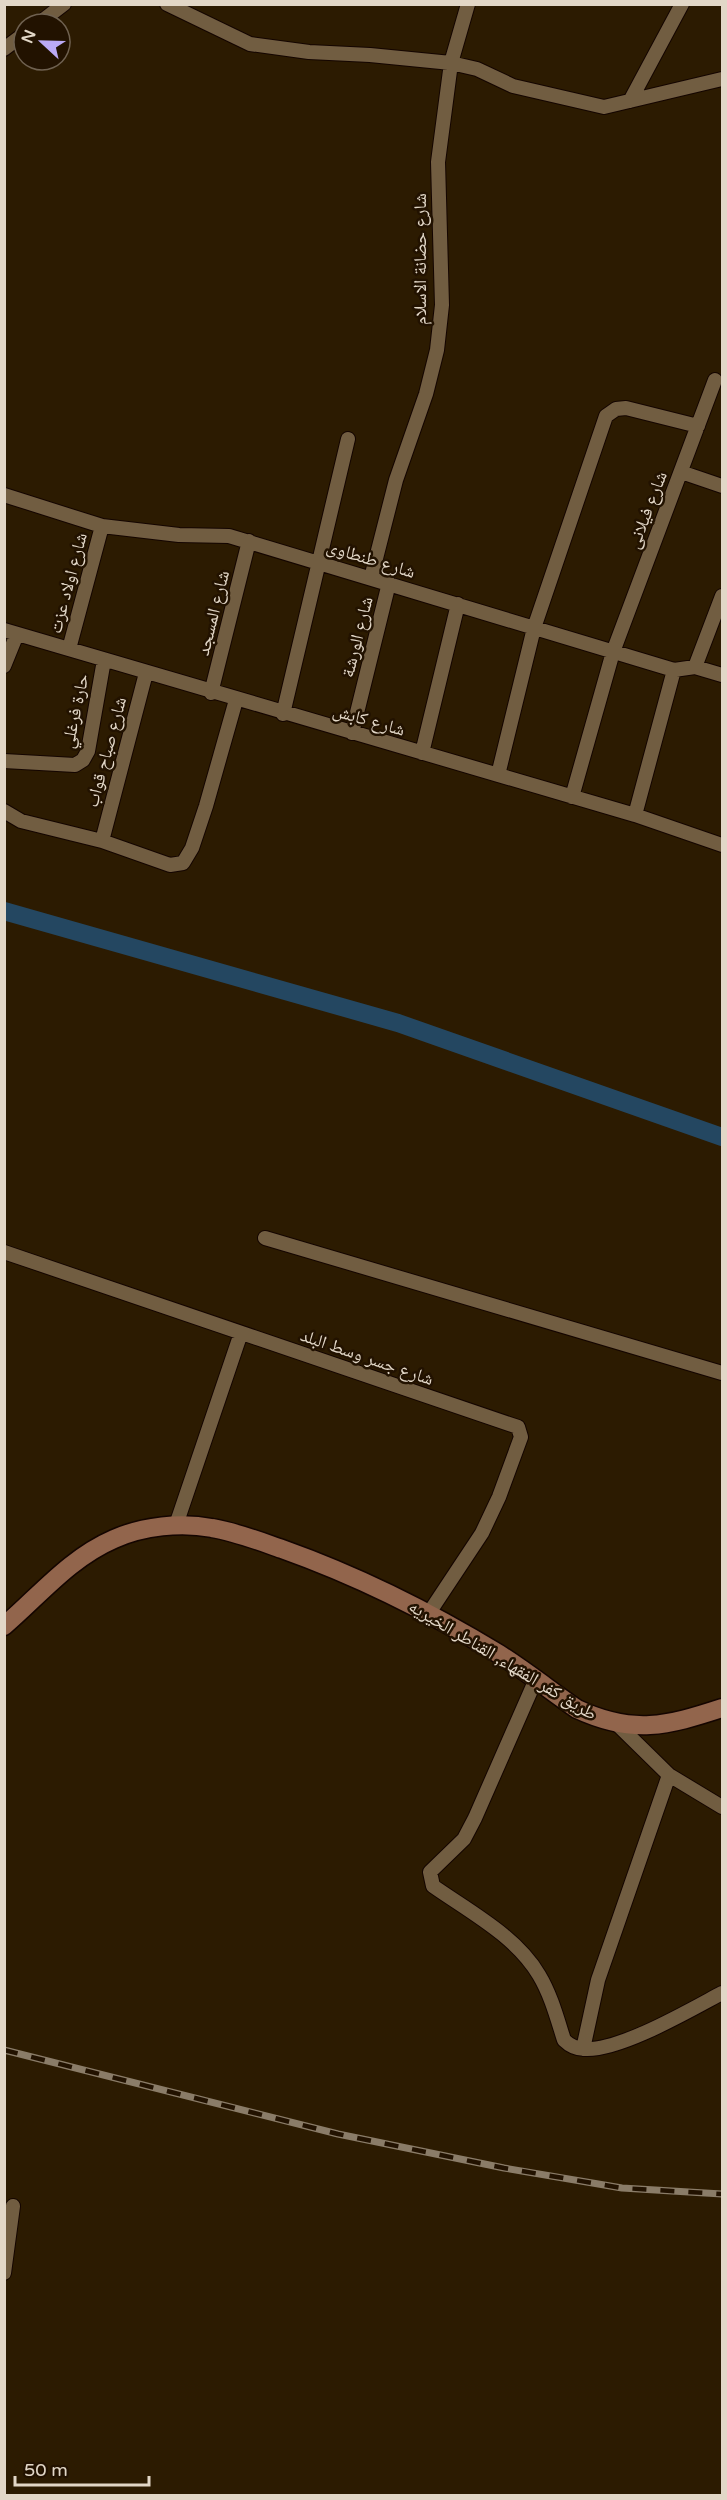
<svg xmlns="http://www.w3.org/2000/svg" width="727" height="2500" viewBox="0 0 727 2500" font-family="'Varela Round','Noto Naskh Arabic',sans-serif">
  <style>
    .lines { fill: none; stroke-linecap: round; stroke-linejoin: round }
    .canal { stroke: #244761; stroke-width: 18 }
    .street-casing { stroke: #140500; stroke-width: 16 }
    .secondary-casing { stroke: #140500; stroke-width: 21 }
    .street { stroke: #715d41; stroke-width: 14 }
    .secondary { stroke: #92654c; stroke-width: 18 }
    .rail-casing { stroke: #8a7c68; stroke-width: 7 }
    .rail { stroke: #221200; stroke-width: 4.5; stroke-dasharray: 14; stroke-linecap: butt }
    .labels { text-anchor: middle; stroke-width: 5; stroke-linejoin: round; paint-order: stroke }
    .street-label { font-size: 18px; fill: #e2d7c7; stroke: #221200 }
  </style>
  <rect width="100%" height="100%" fill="#2c1b01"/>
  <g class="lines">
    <path class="canal" d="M4,911l394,112 324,114"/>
    <defs>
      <path id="street" d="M167,4l83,40 59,8 61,3 81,8 26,6 36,17 91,21 118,-28
        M38,24l26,-20
        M4,49l20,-15
        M630,101l52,-97
        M681,472l41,14
        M4,495l98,31 77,9 50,1 445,134 21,-3 27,8
        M371,578l25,-98 30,-86 11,-44 5,-45 -4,-143 13,-99 17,-59
        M4,630l631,185 87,30
        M69,649l33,-123
        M4,666l13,-32
        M695,667l27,-71
        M211,693l38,-152
        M283,714l65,-275
        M352,733l37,-150
        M422,753l36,-149
        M4,761l71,4 8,-5 5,-9 16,-91
        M498,775l36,-147 72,-212 10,-7 10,-1 72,18
        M572,797l41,-145 102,-272
        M4,811l17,10 81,20 68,24 13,-2 9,-15 14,-42 30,-106
        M635,815l39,-145
        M102,841l44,-168
        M265,1238l457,135
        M4,1252l514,175 3,10 -22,60 -17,36 -53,80
        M176,1525l65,-192
        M536,1679l-61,139 -11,21 -34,33 3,14c37,26 83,50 106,89 12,20 18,43 25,65 5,5 13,9 21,9 35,2 105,-39 137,-56
        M617,1724l52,51 53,32
        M583,2049l15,-69 71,-205
        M4,2273l9,-67"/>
      <path id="secondary" d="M4,1626c36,-31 66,-68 110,-87 29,-13 67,-17 98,-11 24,4 47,13 70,21 76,27 148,63 217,105 27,17 52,37 78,55 56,26 90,17 145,-1"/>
    </defs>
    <use href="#street" class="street-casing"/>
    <use href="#secondary" class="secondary-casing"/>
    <use href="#street" class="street"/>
    <use href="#secondary" class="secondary"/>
    <defs>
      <path id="rail" d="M4,2050l334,84 166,34 118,20 100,6"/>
    </defs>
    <use href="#rail" class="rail-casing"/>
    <use href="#rail" class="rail"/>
  </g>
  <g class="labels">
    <g class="street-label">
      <text transform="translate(420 259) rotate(-90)" y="6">شارع حضانة الاسلام</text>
      <text transform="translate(647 510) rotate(-69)" y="6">شارع فيلانى</text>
      <text transform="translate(371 559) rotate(17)" y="6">شارع طنطاوى</text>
      <text transform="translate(68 583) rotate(-75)" y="6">شارع اولاد عزت</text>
      <text transform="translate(213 613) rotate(-76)" y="6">شارع المسجد</text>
      <text transform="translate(357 637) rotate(-76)" y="6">شارع الورشة</text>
      <text transform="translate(75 711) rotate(-78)" y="6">حارة فرغلي</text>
      <text transform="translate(369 720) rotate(16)" y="6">شارع كابش</text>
      <text transform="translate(106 752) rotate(-75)" y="6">شارع صباح قواب</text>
      <text transform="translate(367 1357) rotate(19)" y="6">شارع جسر وسط البلد</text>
      <text transform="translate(503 1660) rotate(31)" y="6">طريق كفر الفقهاء, القناطر الخيريه</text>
    </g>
  </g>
  <rect width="727" height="2500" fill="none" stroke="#e2d7c7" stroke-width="12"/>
  <g transform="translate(42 42) rotate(292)"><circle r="28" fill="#221200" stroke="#6f6150" stroke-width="1.5"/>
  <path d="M0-4.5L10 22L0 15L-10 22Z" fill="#bbaaf6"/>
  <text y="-9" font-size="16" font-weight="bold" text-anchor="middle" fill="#e2d7c7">N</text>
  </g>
  <path d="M15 2476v9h134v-9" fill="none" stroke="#e2d7c7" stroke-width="3"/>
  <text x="24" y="2476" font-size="18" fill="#e2d7c7" stroke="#221200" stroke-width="4.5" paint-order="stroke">50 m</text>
</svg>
